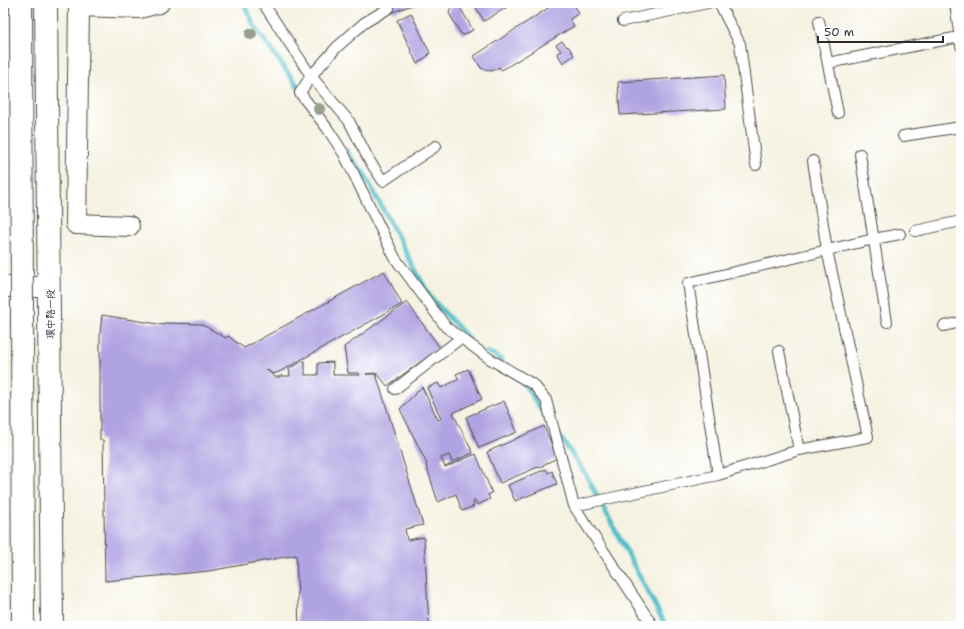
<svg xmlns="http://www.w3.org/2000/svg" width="964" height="629" viewBox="0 0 964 629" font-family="'Shantell Sans','LXGW WenKai TC',sans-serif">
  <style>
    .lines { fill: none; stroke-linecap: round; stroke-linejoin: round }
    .stream { stroke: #52bfca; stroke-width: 5 }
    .building { fill: #b0a3e2 }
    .lane-casing { stroke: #494946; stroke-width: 12 }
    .street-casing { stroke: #494946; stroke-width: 22 }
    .secondary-casing { stroke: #494946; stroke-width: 24 }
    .lane { stroke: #fff; stroke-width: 10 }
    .street { stroke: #fff; stroke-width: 20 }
    .secondary { stroke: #fff; stroke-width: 22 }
    .highway-bridge-casing { stroke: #494946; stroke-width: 24; stroke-linecap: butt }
    .highway-bridge { stroke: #fff; stroke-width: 22 }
    .tree { fill: #96a08d }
    .labels { text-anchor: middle; stroke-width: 3.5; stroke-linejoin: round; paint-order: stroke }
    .street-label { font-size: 10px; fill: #2b2b2b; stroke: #fff }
  </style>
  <rect width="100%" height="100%" fill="#fff"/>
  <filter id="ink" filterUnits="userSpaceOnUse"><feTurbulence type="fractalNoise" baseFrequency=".025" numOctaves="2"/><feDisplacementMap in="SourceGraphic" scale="8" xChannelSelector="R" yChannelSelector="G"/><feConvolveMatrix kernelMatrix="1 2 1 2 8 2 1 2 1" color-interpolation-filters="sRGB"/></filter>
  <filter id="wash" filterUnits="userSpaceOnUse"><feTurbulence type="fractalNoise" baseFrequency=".012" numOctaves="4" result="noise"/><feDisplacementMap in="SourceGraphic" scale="16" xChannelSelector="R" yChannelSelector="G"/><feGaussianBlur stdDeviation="0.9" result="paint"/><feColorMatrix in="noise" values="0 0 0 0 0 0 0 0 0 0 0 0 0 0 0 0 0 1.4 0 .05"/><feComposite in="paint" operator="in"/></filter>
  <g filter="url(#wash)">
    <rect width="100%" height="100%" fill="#f5f2e1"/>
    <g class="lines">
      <path class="stream" d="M244,3l10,23 48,66
        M347,151l16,21 67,125 39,42
        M487,352l8,3 7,6
        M522,381l26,39
        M559,435l27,40 80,151"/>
    </g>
    <g id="blocks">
      <path class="building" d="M390,3h28l-25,9z
        M473,3h41l-30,18z
        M556,3h17l6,10 -9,6 4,7 -72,44 -3,-3 -7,4 -11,-3 -7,-12z
        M458,4l15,26 -9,5 -3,-1 -12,-21 1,-4z
        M411,13l19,40 -2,1 1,1 -12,9 -20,-44z
        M562,41l5,6 1,-1 6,9 -11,8 -6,-10 4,-2 -5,-6z
        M724,75l2,34 -106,6 -2,-33z
        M384,271l18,33 -123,68 -6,2 -7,-5 9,8h5v-1h10l-1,-8 16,-7v14h13v-12l15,-1v13h27l-1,-2h-11l-4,-26 63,-45 33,46 -53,38 -10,-13 -11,1h10l47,151 -18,4 2,11 17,-3 5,89h-130l-3,-71 -87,16 -104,10 -2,-141h-3v-107l2,-18 62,10v-2l37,1 25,14 2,-2 16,12z
        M468,369l14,30 -29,14 20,40 -21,9 -3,-7 -8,3 4,9 31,-13 16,39 -4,2 2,4 -13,6 -2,-5 -2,2 1,4 -12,5 -6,-17 -18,8 -12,-37 1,-1 -27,-55 22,-22 16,33 3,-1 -14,-31 11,-5 3,5 18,-9 -3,-5z
        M504,401l13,31 -38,16 -13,-31z
        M544,426l13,32 -14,7v1l-4,2 -1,-1 -38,16 -13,-31z
        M546,469l2,4 4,-2 5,13 -42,17 -7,-16z"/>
    </g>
  </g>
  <g filter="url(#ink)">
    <use href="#blocks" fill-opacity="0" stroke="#494946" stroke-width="1"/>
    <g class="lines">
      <defs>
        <path id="lane" d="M263,3l48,73 -11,17 27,35 17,26 51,104 51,69 44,32 44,26 12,15 28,106 79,120
          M719,3l21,41 16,121
          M955,3l6,43
          M389,8l-25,15 -27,24 -26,29 38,45 20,39 14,21 53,-35
          M623,21l85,-18
          M819,21l19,92
          M828,63l131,-26
          M903,136l58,-9
          M860,154l27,168
          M915,231l46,-10
          M944,326l17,-4
          M779,351l20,99
          M395,389l66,-51
          M718,475l81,-25 69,-13 -41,-187 -14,-89
          M574,506l144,-31 -30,-192 186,-44 26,-5"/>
        <path id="street" d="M129,226l-53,-2 3,-218 60,2 20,-5
          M3,287h46"/>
        <path id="secondary" d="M46,3l6,623"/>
      </defs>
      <use href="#lane" class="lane-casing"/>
      <use href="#street" class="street-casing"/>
      <use href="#secondary" class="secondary-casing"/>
      <use href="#lane" class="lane"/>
      <use href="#street" class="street"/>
      <use href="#secondary" class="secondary"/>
      <defs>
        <path id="highway-bridge" d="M21,3l2,623"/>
      </defs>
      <use href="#highway-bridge" class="highway-bridge-casing"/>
      <use href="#highway-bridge" class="highway-bridge"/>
    </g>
    <g class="tree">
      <circle cx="251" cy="34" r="6"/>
      <circle cx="319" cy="109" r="6"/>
    </g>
  </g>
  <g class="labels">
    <g class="street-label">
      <text transform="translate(50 314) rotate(-90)" y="4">環中路一段</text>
    </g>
  </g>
  <rect width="964" height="629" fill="none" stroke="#fff" stroke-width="16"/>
  <path d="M818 36v6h125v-6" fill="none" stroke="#2b2b2b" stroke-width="2"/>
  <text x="824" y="36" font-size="12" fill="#2b2b2b" stroke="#ffffff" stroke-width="3" paint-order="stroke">50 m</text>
</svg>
